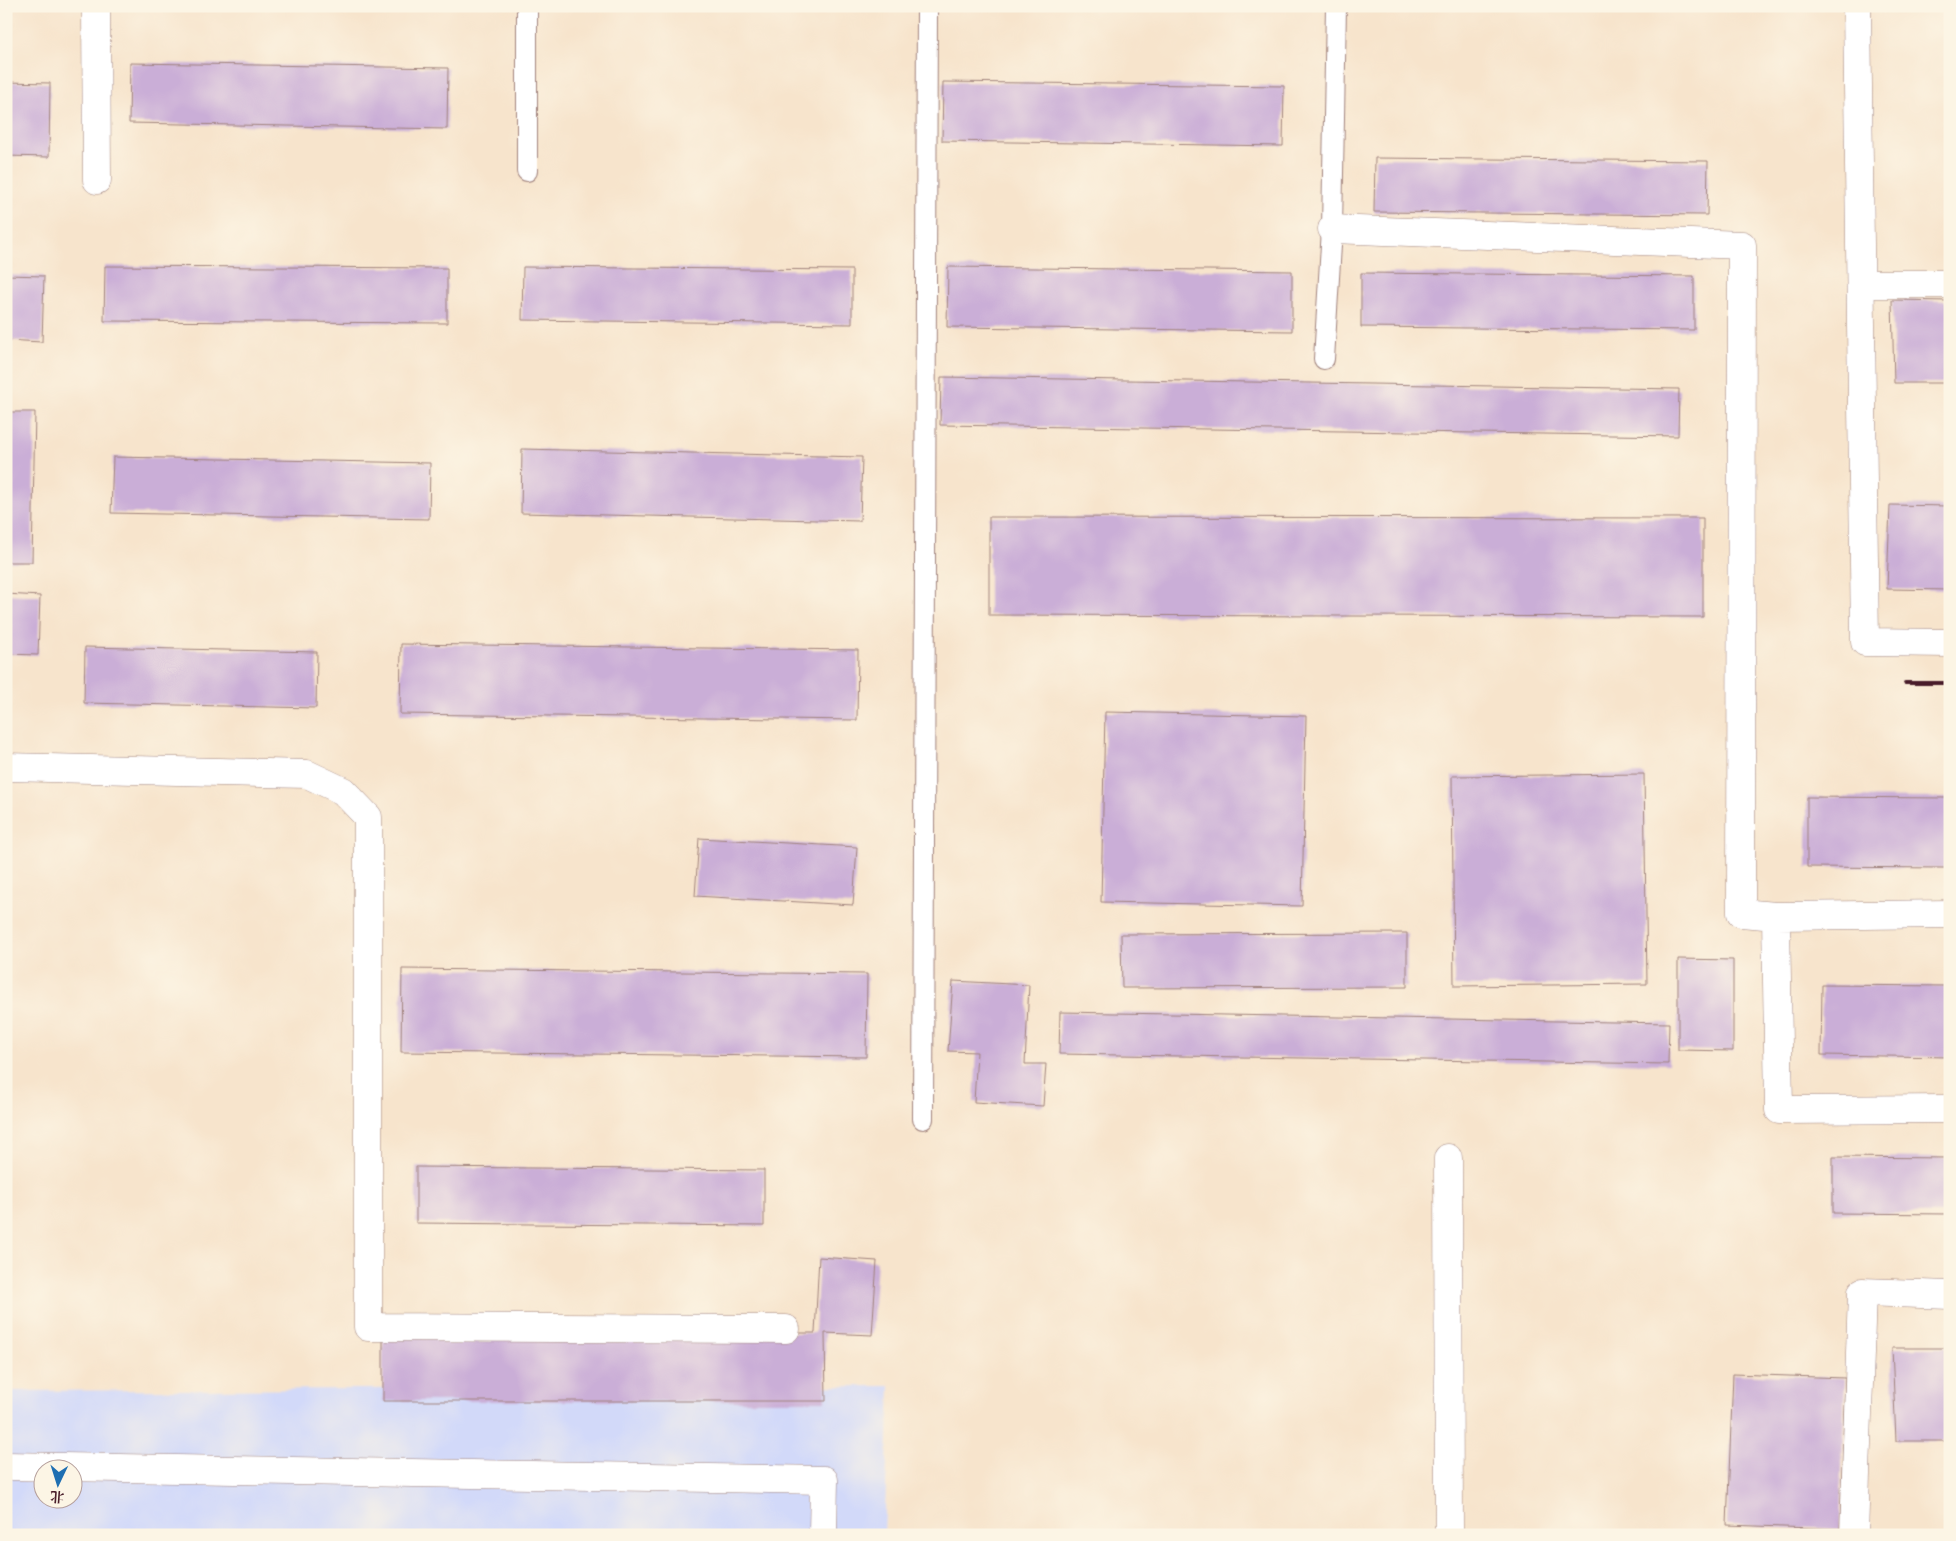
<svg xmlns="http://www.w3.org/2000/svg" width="1956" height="1541" viewBox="0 0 1956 1541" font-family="Vollkorn,'Noto Serif SC',serif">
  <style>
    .built { fill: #d2d9f9; fill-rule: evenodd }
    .building { fill: #caaed7 }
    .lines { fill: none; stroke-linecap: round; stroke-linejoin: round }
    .service-casing { stroke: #a0827c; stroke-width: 22 }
    .minor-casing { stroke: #a0827c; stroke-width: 29 }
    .service { stroke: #fff; stroke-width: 20 }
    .minor { stroke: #fff; stroke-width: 28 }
    .rail { stroke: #4a1f2b; stroke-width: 4 }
  </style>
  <rect width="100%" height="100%" fill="#fcf5e5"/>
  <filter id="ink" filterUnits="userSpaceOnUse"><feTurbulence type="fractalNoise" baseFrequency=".02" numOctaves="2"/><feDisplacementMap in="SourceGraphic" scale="10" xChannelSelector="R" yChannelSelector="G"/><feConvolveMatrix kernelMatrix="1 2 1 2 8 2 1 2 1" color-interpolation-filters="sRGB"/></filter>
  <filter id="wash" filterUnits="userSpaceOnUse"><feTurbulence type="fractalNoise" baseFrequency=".0096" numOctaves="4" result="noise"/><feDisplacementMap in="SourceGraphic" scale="20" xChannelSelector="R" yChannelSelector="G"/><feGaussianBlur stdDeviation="1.12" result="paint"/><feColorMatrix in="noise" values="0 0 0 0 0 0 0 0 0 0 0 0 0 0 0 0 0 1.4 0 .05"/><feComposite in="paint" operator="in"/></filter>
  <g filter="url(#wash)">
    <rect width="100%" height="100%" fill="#f7e4cc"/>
    <path class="built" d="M890,1386l-6,149h-878v-144zM42,1468h30v30h-30z"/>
    <g id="blocks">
      <path class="building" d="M130,63l318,5 -1,61 -318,-6z
        M6,82l44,1 -1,74 -43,-1z
        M943,82l341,4 -1,60 -341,-5z
        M1375,158l333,3 -1,54 -333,-3z
        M105,266l342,2v55l-343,-2z
        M523,267l329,3v54l-330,-4z
        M948,267l344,4v60l-345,-4z
        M1361,273l333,3v54l-333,-3z
        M6,275l38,1 -2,66 -36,-2z
        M1892,300l58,1v82h-56z
        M941,377l738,12 -1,47 -738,-11z
        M6,412h29l-3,150h-26z
        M522,449l340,8 -2,64 -339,-8z
        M113,457l317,6 -1,56 -318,-6z
        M1890,505l60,1v84l-63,-1z
        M989,517l714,1v99l-714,-2z
        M6,594l34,2 -2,59 -32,-1z
        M401,644l457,6 -1,70 -457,-6z
        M85,647l232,5 -1,56 -232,-5z
        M1105,712l201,4 -4,190 -201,-4z
        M1644,774l3,210 -193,2 -2,-210z
        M1807,797l140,1 -1,70 -139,-1z
        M699,838l158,9 -4,58 -158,-9z
        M1407,933v54l-285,1 -1,-54z
        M1678,959l55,1v91l-55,-1z
        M402,969l465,5 -1,83 -465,-5z
        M953,981l76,4 -4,79h21l-3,42 -69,-4 3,-50 -29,-1z
        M1822,985l128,1v71l-129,-2z
        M1060,1012l609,11 -1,41 -609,-10z
        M1833,1157l117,1v56l-117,-1z
        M416,1167l348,3v56l-348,-3z
        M819,1257l58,4 -5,74 -47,-2 1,68h-443v-68h432z
        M1892,1348h58v93h-54z
        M1733,1374l112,4 -5,151 -113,-4z"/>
    </g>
  </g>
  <g filter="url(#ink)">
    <use href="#blocks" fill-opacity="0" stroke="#a0827c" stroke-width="1"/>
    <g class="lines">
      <defs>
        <path id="service" d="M527,6v165
          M1324,359l8,-130 4,-223
          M923,1119l4,-1113"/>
        <path id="minor" d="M96,6l1,174
          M1857,6l8,636 85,1
          M1332,229l410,16 -1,668 35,3
          M1861,284h89
          M6,767l301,7 36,17 25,26v510l418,2
          M1950,914l-174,2 3,194 171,-1
          M1448,1158l1,377
          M6,1466l818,14 -1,55
          M1854,1535l8,-243 88,3"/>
      </defs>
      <use href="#service" class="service-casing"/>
      <use href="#minor" class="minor-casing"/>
      <use href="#service" class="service"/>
      <use href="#minor" class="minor"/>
      <path class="rail" d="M1905,683h45"/>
    </g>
  </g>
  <rect width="1956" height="1541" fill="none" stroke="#fcf5e5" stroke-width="25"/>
  <g transform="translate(58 1484) rotate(184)"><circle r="24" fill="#fcf5e5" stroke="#b59f9b"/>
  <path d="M0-4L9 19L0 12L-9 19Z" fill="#1f6fb2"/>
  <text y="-8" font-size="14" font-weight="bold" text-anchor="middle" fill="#4a1f2b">北</text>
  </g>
</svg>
